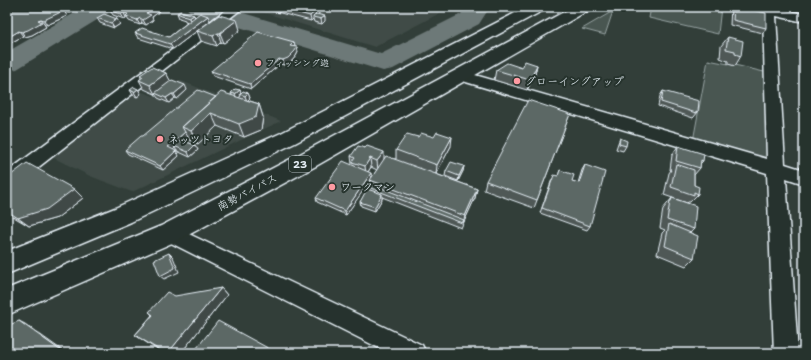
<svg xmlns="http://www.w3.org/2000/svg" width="811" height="360" viewBox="0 0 811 360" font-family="'Shantell Sans','Klee One',sans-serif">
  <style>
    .built { fill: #3f4b46 }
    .green { fill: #495651; stroke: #98a4a4 }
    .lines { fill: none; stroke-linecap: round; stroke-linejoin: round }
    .river { fill: #6d7978; fill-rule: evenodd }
    .street-casing { stroke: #e8f1f8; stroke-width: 3 }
    .highway-casing { stroke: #e8f1f8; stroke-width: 3 }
    .street { fill: #26332d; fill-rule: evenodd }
    .highway { fill: #26332d; fill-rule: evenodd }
    .wall { fill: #4f5957; stroke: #e8f1f8; fill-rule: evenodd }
    .shaded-wall { fill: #404947; stroke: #e8f1f8 }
    .building { fill: #5c6865; stroke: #e8f1f8 }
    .poi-dot { fill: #ff9aa2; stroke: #26332d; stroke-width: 1.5 }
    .labels { text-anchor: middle; stroke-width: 4; stroke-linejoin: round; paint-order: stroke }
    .far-poi-label { font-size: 9px; fill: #e8f1f8; stroke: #26332d; text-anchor: start }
    .shield { fill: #26332d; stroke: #aeb8bb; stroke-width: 1 }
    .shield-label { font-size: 10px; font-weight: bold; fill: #e8f1f8 }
    .poi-label { font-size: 11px; fill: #e8f1f8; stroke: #26332d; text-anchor: start }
    .street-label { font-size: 11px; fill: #e8f1f8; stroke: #26332d }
  </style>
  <rect width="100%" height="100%" fill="#323e39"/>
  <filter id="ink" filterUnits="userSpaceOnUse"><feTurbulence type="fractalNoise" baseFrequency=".025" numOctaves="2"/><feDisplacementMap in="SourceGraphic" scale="8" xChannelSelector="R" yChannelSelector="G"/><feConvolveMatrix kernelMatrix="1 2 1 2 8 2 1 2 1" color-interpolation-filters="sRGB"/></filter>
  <g filter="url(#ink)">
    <path class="built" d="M246,7h199l-5,6 -65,34z
      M179,80l102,41 -149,71 -42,-16 -38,-19 87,-66 18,6z"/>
    <path class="green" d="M651,7h70l-3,27 -69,-16z
      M613,11l-8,24 -23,-6z
      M708,60l31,6 29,7 2,90 -77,-22z"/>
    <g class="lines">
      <path class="river" d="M85,7h29l-4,5 -93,57 -10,2v-19z
        M186,7h37l158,47 80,-40 5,-7h24l-11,17 -86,45 -10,2 -193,-59z"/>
      <defs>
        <path id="street" d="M230,7h14l-231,180 -6,2v-17z
          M748,7h24l32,7v8l-28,-6 9,148 19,6v14l-18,-6 12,175h-24l-7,-180 -311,-94 -2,-3 2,-3 5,-2 306,88 -4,-146 -13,-3z
          M170,225l252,120 4,8h-37l-226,-114 -3,-6 3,-6z"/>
        <path id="highway" d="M527,7h20l-3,3 -249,133 -164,79 -124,52v-23l108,-43 166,-75z
          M573,7h19l-3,3 -273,156 -137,74 -172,75v-26l154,-63 139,-72z"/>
      </defs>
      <use href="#street" class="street-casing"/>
      <use href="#highway" class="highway-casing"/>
      <use href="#street" class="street"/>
      <use href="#highway" class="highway"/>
    </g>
    <path class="wall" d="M14,7h62l1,2 -7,4 -5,-1h-1l3,4 -20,9 -3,-2v1l2,3 -14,8 -7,2 -2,-1 -16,9 3,3 -3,2v-40z
      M105,7h53l2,4 -8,6 1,3 -7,5 -4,-2 -2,2 -11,-4 -2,-3h-1l-2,1 -11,-4 -2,-3 -4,-1z
      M269,7h40l9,7 7,7 -3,3 -8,-2 -1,-3 -2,2 -42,-11z
      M676,7h16l-2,4z
      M731,7h12v1l23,20 -3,5 -33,-8z
      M177,13l17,2 1,2 15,4 -37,28 -35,-11 -3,-5 34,4 19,-15 -3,-1v-1l-6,-2z
      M97,18l23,6 -6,4 -14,-5z
      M240,30l-16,13 -3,-1 -4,4 -16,-5 -4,-10z
      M728,37l13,19 -6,10 -7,-2v-3l-8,-3 1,-12z
      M294,42l1,5 3,5 -2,4 -6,7 -6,2 -4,-1 -29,25 -38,-13 -2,-5z
      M537,65l-2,9 -8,16 -33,-10 2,-10 26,-2z
      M166,73l4,8 17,9 -10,9 -2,-1 -6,5 -11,-5 -3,-4 -11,-5 -5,-9 2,-2 -1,-3z
      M130,90l11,4 -4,3 -4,-2z
      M240,90l1,3h7l2,5 -3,2 12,4 4,13 -2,13 -17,7 -27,-11 -19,18 -9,-4 -1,-3 -5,4 12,4 3,5 -8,7 -13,-6 -2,-3 -2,2 6,6 -16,14 -35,-16 -3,-4 18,-14 73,-39 16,-2 -1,-2z
      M663,91l35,21 -4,5 -1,1 -35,-12 2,-10z
      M570,114l-36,94 -50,-18 2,-9z
      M418,137l33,9 -15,28 41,15 -2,9 -14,30 -79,-31v2l-7,12 -14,-5 -1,-4 8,-13v-2l3,-3 -1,-4 -24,35 -29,-13 -1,-4 36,-34 -1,-8 45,3v-9zM371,167l6,3 -5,7 -4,-5z
      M620,138l6,8 -3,5 -7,-2 2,-6z
      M678,146l25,15 -3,3v4l-6,7v10l4,9 -8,8h-2l-1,1 -23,-8 5,-22 2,-3h-1l2,-15z
      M585,165l5,61 -3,4 -47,-17 12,-34 6,-3 2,-6 12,11 6,2 4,-13z
      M464,166l-1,5 -5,10 -13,-5 1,-5z
      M7,178l76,20 -26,20 -28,8 -22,-13z
      M672,198l22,31 -4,4 4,25 -8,8 -29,-12 5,-21 3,-3 -5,-2 3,-19z
      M221,288l6,7 -46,58h-19l-27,-18 17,-20 -3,-3z"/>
    <path class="shaded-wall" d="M62,7l5,9 -20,9 -3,-5 14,-11z
      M69,7h7l1,2 -7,4 -3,-5z
      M157,7h1l2,4 -8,6 1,3 -7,5 -3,-5 3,-7z
      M318,9l1,5 -6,3v2l-2,2 -1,-5z
      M124,13l2,5 -2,1 -3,-5z
      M194,15l2,5 -5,3 -2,-5z
      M208,16l2,5 -37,28 -3,-5z
      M325,16v5l-3,3 -1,-5z
      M140,18l2,5 -2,2 -3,-5z
      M41,19l3,4v1l2,3 -14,8 -7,2 -3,-5z
      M117,19l3,5 -6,4 -3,-5z
      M237,20l3,10 -16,13 -4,-10z
      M19,31l4,5 -16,9 3,3 -3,2v-12z
      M218,33l3,9 -4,4 -4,-10z
      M294,42l1,5 -5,-1z
      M297,47l1,5 -2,4 -6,7 -6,2 -1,-5z
      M279,59l1,5 -29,25 -1,-5z
      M537,65l-2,9 -8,16 3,-10z
      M166,73l5,9 -16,12 -5,-9z
      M185,85l2,5 -10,9 -3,-5z
      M138,89l3,5 -4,3 -3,-5z
      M240,90l1,4h-1l1,2 -4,3 -2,-5z
      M248,93l2,5 -3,3 -2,-5z
      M172,94l3,4 -6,5 -3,-5z
      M259,104l4,13 -2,13 -17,7 -5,-13z
      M211,113l6,13 -19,18 -7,-13z
      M185,132l3,5 -12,10 -2,-1 1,2 -4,4 -3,-5z
      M452,137l-1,9 -15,28 1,-9z
      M195,145l3,5 -8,7 -2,-5z
      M176,151l3,5 -16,14 -3,-4z
      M384,152v9l-6,9 -1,-9z
      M370,158l1,9 -5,8 -1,-9z
      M464,166l-1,5 -5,10 1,-5z
      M371,173l1,5 -26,37 -1,-4z
      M74,189l9,9 -26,20 -28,8 -11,-8z
      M477,189l-2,9 -12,26 2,-8z
      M382,194v5l-7,12v-4z
      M169,253l4,4 6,15 -15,7 -4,-3z
      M221,288l6,7 -46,58h-13z
      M19,321l6,3 41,29h-2z"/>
    <path class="building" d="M14,7h47l-3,2 5,2 -19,9 -3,-1 -3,1 4,2 -14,8 -6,2 -3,-1 -12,7v-28z
      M107,7h50l-11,6 5,2 -8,5 -3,-2 -3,2 -11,-4 2,-2 -4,-1 -3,1 -11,-3 3,-2z
      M276,7h33l9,2 -8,7z
      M734,7h9v1l23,5v15l-33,-8z
      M181,11l13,4 -5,3 -6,-2h1l-7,-3z
      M200,13l8,3 -38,28 -35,-11 7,-5 27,9z
      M104,14l13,5 -6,4 -14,-5z
      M316,14l9,2 -4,3 -8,-2z
      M219,15l18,5 -17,13h-2l-5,3 -16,-5z
      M258,32l36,10 -4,4 7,1 -2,4 -7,7 -5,2 -4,-1 -29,25 -39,-13z
      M728,37l15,4 -2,15 -6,-2v-3l-9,-2z
      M525,61l12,4 -7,15 -34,-10 11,-7 15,5z
      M152,67l14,6 -16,12 -11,-5 4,-3 -3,-2z
      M172,80l13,5 -11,9h-2l-6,4 -11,-5z
      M134,87l4,2 -4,3 -4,-2z
      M235,89l5,1 -5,4 -4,-1z
      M198,90l18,7 -34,30 3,5 -17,15 8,4 -16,15 -35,-16 16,-14h2z
      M243,91l5,2 -3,3 -5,-2z
      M663,91l36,10 -1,11 -2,-1v2l-35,-11z
      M221,92l38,12 -3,13 -17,7 -28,-11 -20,18 -9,-4z
      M528,100l42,14 -33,86 -51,-19z
      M437,132l15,5 -15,28 -41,-15 11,-16 11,3 3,-4 13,4z
      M620,138l7,3 -1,5 -7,-2z
      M181,140l14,5 -7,7 -14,-6z
      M358,146l7,2 2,-2 17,6 -7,9 -7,-3 -5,8 -13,-4 3,-4 -4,-2z
      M678,146l26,8 -1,7 -2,-1 -1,8 -24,-7z
      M386,156l91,33 -12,27 -95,-36z
      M343,161l28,12 -26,38 -29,-13z
      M451,162l13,4 -5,10 -13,-5z
      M27,163l47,26 -27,20 -29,9 -11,-7v-33z
      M676,164l18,6v15l5,2 -1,7 -4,-2v3l-23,-8z
      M585,165l20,7 -15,54 -48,-18 12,-33 4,1 2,-6 14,5 -2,6 7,2z
      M371,184l93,36 -2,3 -94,-36z
      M367,189l15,5 -7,13 -15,-5z
      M672,198l24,8 -2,23 -27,-9 3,-19h1z
      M669,224l29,12 -4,22 -29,-12z
      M169,253l6,15 -15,8 -6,-16z
      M221,288l-53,65h-4l-29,-18 18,-20 -4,-3 18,-20 8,4z
      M19,321l45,32h-57v-27z
      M218,321l59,32h-84z"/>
  </g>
  <g class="poi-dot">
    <circle cx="258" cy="63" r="4"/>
    <circle cx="517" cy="81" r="4"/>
    <circle cx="160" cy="139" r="4"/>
    <circle cx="332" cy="187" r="4"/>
  </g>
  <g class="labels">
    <g class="far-poi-label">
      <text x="266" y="66">フィッシング遊</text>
    </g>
    <rect class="shield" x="289" y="156" width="22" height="16" rx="3"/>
    <g class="shield-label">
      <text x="300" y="168">23</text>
    </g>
    <g class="poi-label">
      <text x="525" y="85">グローイングアップ</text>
      <text x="168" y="143">ネッツトヨタ</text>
      <text x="340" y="191">ワークマン</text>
    </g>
    <g class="street-label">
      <text transform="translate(247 192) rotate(-28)" y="4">南勢バイパス</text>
    </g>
  </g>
  <rect width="811" height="360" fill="none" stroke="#26332d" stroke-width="24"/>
  <rect x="12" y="12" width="787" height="336" fill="none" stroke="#e8f1f8" stroke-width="1.5" filter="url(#ink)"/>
</svg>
